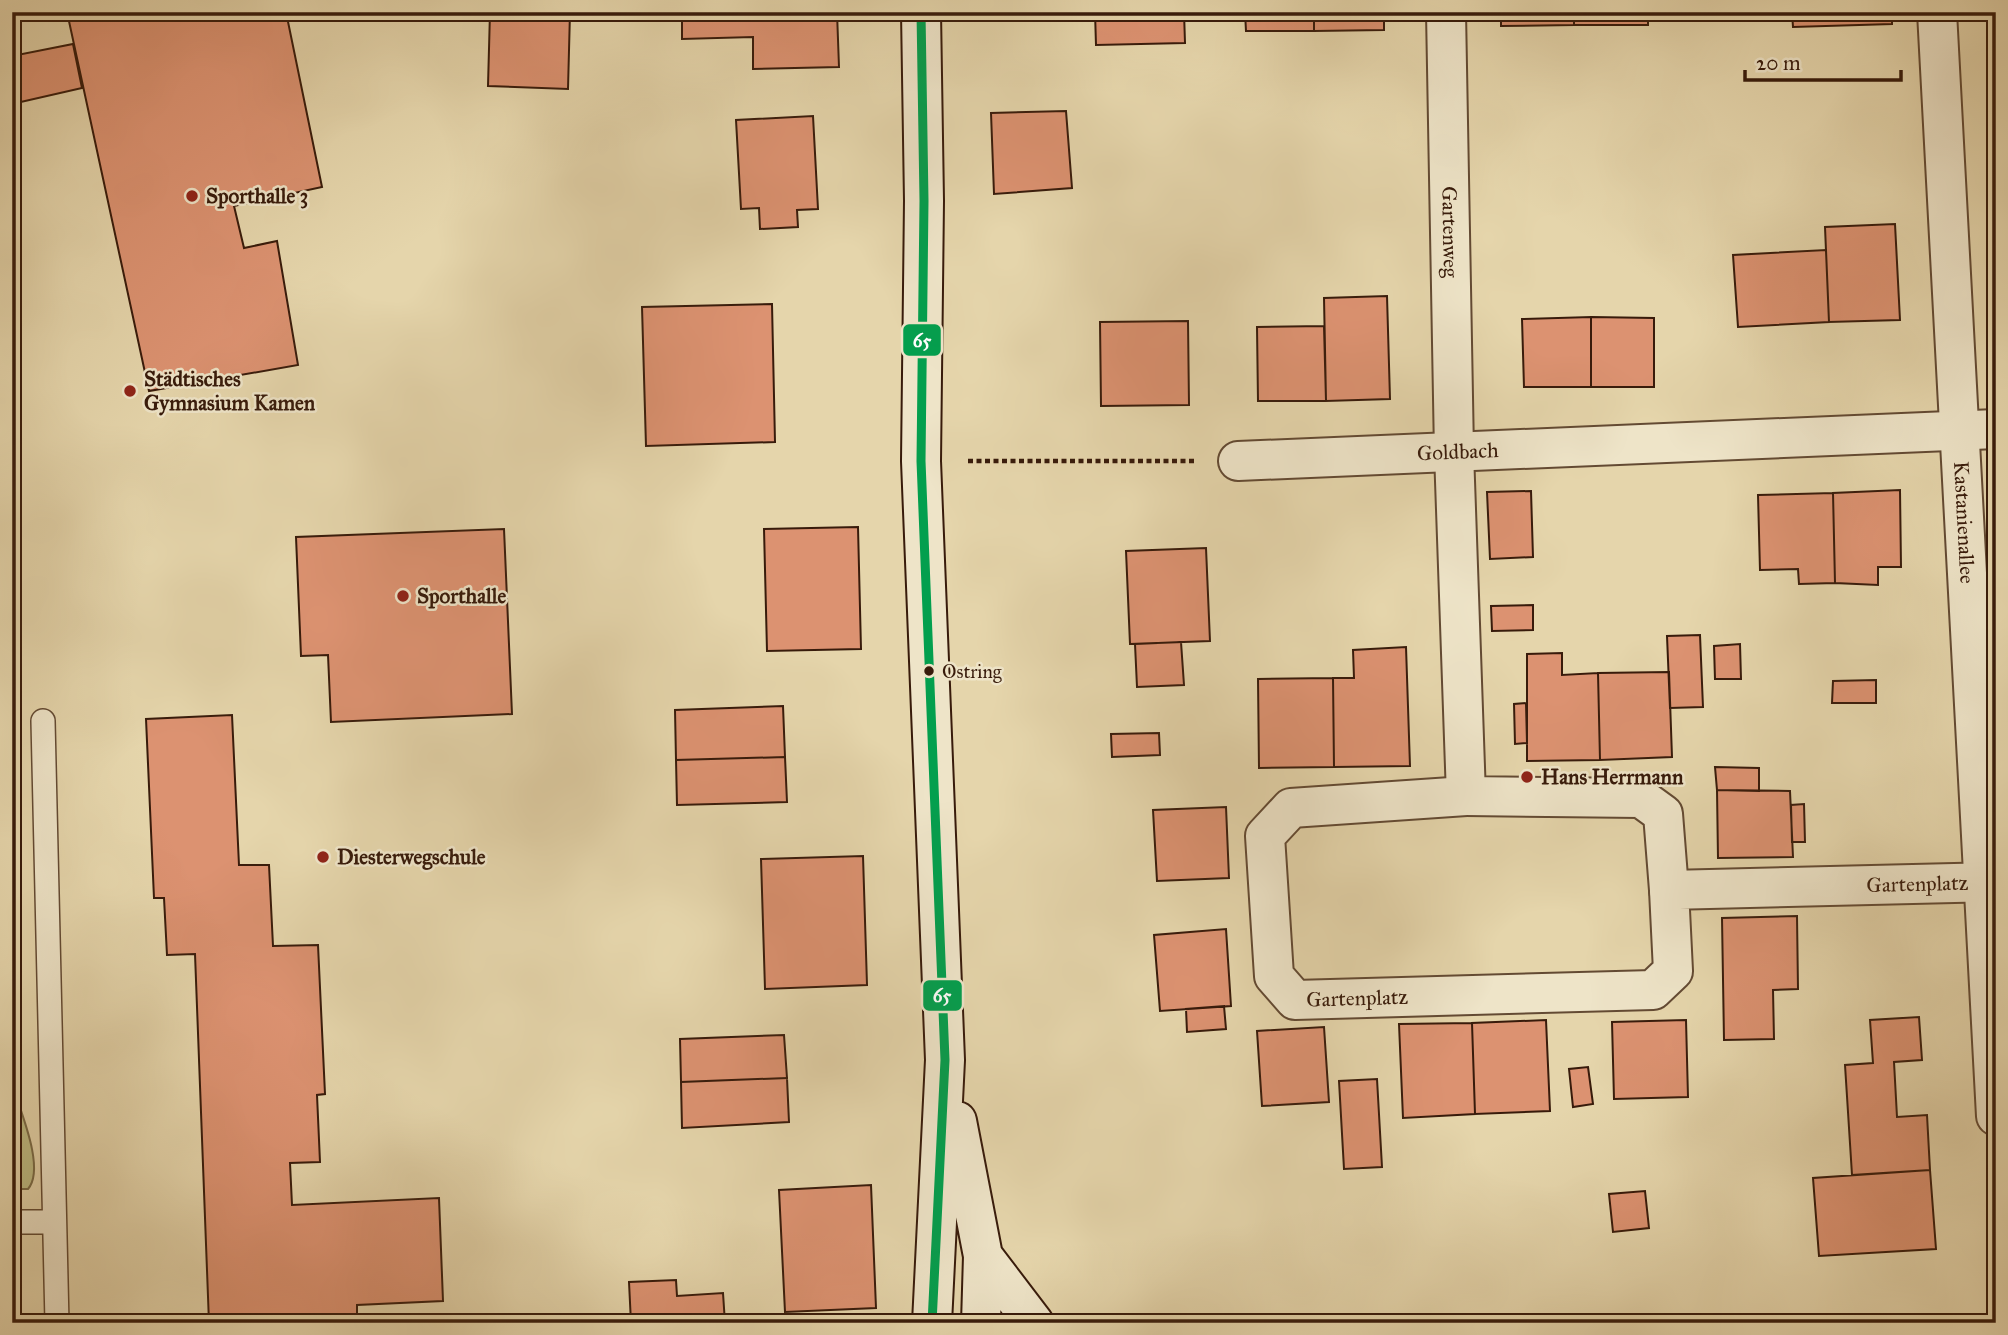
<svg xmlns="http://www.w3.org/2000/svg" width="2008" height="1335" viewBox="0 0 2008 1335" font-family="'IM FELL Great Primer',serif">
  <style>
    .grass { fill: #bdbb83; stroke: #7a6b47; stroke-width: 2 }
    .building { fill: #dc9271; stroke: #381b0b; stroke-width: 2 }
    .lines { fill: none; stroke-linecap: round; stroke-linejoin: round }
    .service-casing { stroke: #634a33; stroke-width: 26 }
    .minor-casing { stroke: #634a33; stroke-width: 42 }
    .secondary-casing { stroke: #381b0b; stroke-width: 42 }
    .path { stroke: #381b0b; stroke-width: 4.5; stroke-dasharray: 5 3.5; stroke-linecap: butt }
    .service { stroke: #eee4c8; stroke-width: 23 }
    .minor { stroke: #eee4c8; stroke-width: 38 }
    .secondary { stroke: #eee4c8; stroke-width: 38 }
    .bus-1-casing { stroke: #eee4c8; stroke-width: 14 }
    .bus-1 { stroke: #039f4e; stroke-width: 9 }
    .poi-dot { fill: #8f2418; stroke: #eee4c8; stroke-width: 2.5 }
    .bus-dot { fill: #381b0b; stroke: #eee4c8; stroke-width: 2.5 }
    .labels { text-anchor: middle; stroke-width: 5; stroke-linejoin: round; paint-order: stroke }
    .bus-label { font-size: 19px; fill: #381b0b; stroke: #eee4c8; text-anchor: start }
    .poi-label { font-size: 21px; font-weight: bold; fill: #381b0b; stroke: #eee4c8; text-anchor: start }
    .street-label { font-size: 21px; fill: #381b0b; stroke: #eee4c8 }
    .line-badge { stroke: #eee4c8; stroke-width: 2.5 }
    .badge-label { font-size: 19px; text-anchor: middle; font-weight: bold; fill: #fff }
  </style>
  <rect width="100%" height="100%" fill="#e5d5ab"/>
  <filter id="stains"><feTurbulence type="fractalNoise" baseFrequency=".00286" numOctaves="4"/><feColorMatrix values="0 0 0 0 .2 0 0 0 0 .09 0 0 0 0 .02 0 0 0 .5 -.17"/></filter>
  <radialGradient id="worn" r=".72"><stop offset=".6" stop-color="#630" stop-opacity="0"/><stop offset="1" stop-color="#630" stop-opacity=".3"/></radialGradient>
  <path class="grass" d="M12,1084c7,24 34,84 16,105h-16z"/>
  <path class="building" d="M67,12h219l36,175 -88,19 10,42 33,-7 21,124 -149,26z
    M490,12h80l-2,77 -80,-3z
    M682,12h155l2,55 -86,2v-32l-71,2z
    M1095,12h89l1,31 -89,2z
    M1245,12h69v19h-68z
    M1314,12h70v18l-70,1z
    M1501,12h73v13l-73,1z
    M1574,12h74v13h-74z
    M1792,12h100v12l-99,3z
    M73,44l9,44 -70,16v-48z
    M1066,111l6,77 -78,6 -3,-81z
    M813,116l5,93 -21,1 1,17 -38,2 -1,-21 -18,1 -5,-89z
    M1895,224l5,96 -71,2 -4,-95z
    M1826,250l3,72 -91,5 -5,-72z
    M1387,296l3,103 -64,2 -2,-103z
    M772,304l3,138 -129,4 -4,-139z
    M1591,317v70h-67l-2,-68z
    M1591,317l63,1v69h-63z
    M1188,321l1,84 -88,1 -1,-84z
    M1324,326l2,75h-68l-1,-74z
    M1900,490l1,77h-23v18l-43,-2 -2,-90z
    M1531,491l2,66 -43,2 -3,-67z
    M1833,493l2,90 -36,1 -1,-15 -38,1 -2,-75z
    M858,527l3,122 -94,2 -3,-122z
    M504,529l8,185 -181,8 -3,-67 -27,1 -5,-119z
    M1206,548l4,93 -80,3 -4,-93z
    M1533,605v25l-41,1 -1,-25z
    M1700,635l3,72 -33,1 -3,-72z
    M1181,642l3,43 -47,2 -2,-43z
    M1740,644l1,35h-26l-1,-33z
    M1406,647l4,119 -76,1 -1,-89h21l-1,-28z
    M1562,653v22l36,-2 2,87 -73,1v-107z
    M1669,672l3,85 -72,3 -2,-87z
    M1333,678l1,89 -75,1 -1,-89z
    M1876,680v23h-44l1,-22z
    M1526,703l1,40 -12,1 -1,-40z
    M783,706l2,51 -109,3 -1,-50z
    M232,715l7,150h30l4,81 45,-1 7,149 -8,1 3,67 -30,1 2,42 147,-7 4,103 -86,4v16l-148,2 -14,-369 -28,1 -3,-57h-10l-8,-179z
    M1159,733l1,22 -48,2 -1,-23z
    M785,757l2,45 -110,3 -1,-45z
    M1715,767l44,1v23l-42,-1z
    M1717,790l73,1 3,66 -75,1z
    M1804,804l1,38h-13l-1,-37z
    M1226,807l3,71 -72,3 -4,-71z
    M863,856l4,129 -102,4 -4,-130z
    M1797,916l1,73 -25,1 1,49 -50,1 -2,-122z
    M1226,929l5,77 -71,5 -6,-76z
    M1224,1006l2,23 -39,3 -1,-23z
    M1919,1017l3,43 -28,2 3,55 30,-2 3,55 -78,5 -7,-110 28,-2 -3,-43z
    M1546,1020l4,91 -75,3 -3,-91z
    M1686,1020l2,77 -74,2 -2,-77z
    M1472,1023l3,91 -72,4 -4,-94z
    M1324,1027l5,75 -67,4 -5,-75z
    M784,1035l3,43 -106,4 -1,-43z
    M1588,1067l5,37 -20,3 -4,-38z
    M787,1078l2,44 -107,6 -1,-46z
    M1377,1079l5,88 -38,2 -5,-88z
    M1930,1170l6,79 -117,7 -6,-78z
    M871,1185l5,123 -91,4 -6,-122z
    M1645,1191l4,37 -36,4 -4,-38z
    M676,1280l1,16 46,-3 2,30h-94l-2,-41z"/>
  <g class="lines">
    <defs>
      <path id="service" d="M43,721l14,602
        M12,1222h42"/>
      <g id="minor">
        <path id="s1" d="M1446,12l8,440 12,344 175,2 22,16 6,76"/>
        <path id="s2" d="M1937,12l59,1104"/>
        <path id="s3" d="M1238,461l758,-32"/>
        <path id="s4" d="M1466,796l-175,12 -26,28 9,140 21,24 358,-10 20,-19 -4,-81 327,-8"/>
      </g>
      <path id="secondary" d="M921,12l3,189 -3,260 24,599 -13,263
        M957,1121l26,135 51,67
        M981,1323l2,-67"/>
    </defs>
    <use href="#service" class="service-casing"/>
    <use href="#minor" class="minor-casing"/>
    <use href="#secondary" class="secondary-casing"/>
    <path class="path" d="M15,12v14
      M968,461h226"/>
    <use href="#service" class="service"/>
    <use href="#minor" class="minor"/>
    <use href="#secondary" class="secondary"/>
    <defs>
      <path id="bus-1" d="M921,12l3,189 -3,260 24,599 -13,263"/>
    </defs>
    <use href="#bus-1" class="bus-1-casing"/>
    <use href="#bus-1" class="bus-1"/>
  </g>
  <g class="poi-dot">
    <circle cx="192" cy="196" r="7"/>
    <circle cx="130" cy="391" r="7"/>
    <circle cx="403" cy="596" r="7"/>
    <circle cx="1527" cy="777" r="7"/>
    <circle cx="323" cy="857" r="7"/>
  </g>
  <circle class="bus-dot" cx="929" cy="671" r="6"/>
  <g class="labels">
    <g class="bus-label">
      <text x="942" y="678">Ostring</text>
    </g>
    <g class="poi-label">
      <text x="206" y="203">Sporthalle 3</text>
      <text x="144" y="386">Städtisches<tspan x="144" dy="24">Gymnasium Kamen</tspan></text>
      <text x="417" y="603">Sporthalle</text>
      <text x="1541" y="784">Hans Herrmann</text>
      <text x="337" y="864">Diesterwegschule</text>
    </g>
    <g class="street-label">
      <text dy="7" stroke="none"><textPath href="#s1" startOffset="220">Gartenweg</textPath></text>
      <text dy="7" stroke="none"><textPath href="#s3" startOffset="220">Goldbach</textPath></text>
      <text dy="7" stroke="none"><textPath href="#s2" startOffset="511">Kastanienallee</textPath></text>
      <text dy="7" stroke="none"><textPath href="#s4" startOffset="1101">Gartenplatz</textPath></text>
      <text dy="7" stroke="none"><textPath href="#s4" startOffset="448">Gartenplatz</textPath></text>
    </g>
  </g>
  <g class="line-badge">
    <rect x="902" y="323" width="40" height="34" rx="7" fill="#039f4e"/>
    <rect x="922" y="979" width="41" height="33" rx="7" fill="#039f4e"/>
  </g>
  <g class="badge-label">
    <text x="922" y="347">65</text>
    <text x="942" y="1002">65</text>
  </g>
  <rect width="2008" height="1335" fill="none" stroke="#e5d5ab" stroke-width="42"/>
  <rect x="14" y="14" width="1980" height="1307" fill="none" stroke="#381b0b" stroke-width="3.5"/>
  <rect x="21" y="21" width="1966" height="1293" fill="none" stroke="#381b0b" stroke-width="2"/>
  <path d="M1745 70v10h156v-10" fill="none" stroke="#381b0b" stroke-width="3.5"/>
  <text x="1756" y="70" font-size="21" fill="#381b0b" stroke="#eee4c8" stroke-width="5" paint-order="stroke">20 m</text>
  <rect width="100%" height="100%" filter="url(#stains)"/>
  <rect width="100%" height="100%" fill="url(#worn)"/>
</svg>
